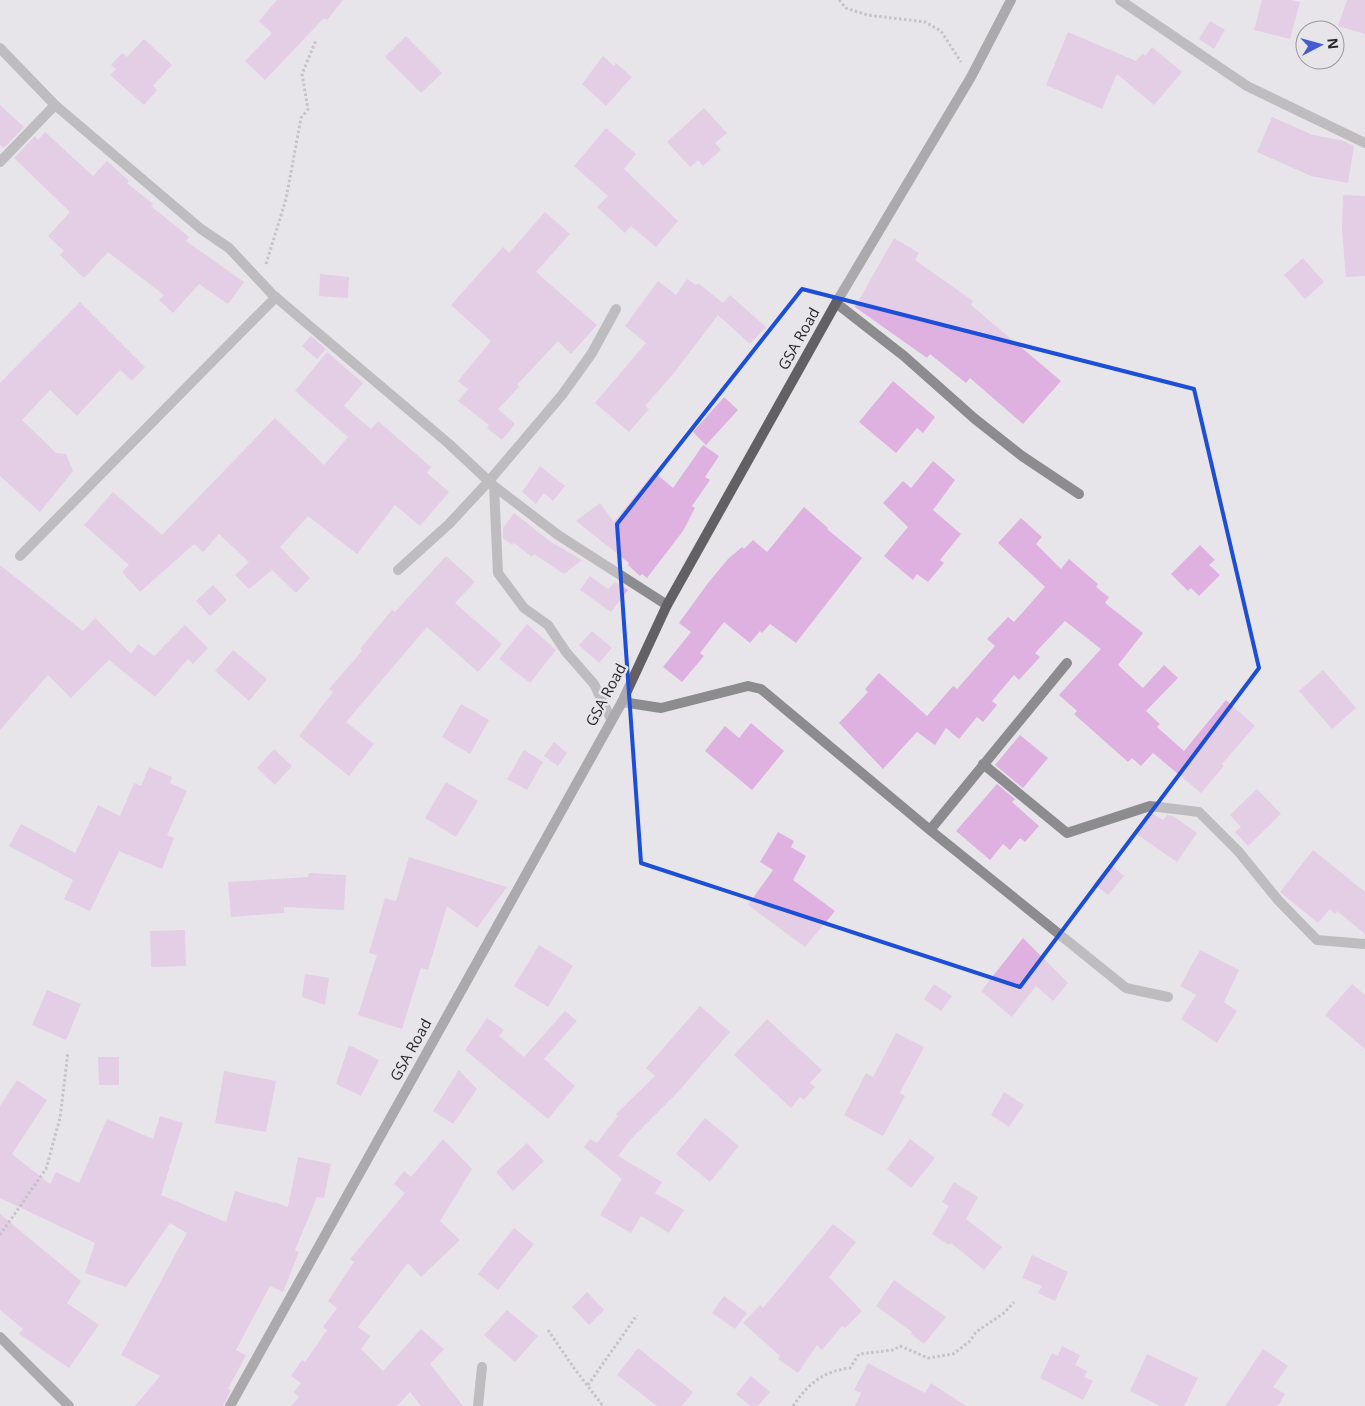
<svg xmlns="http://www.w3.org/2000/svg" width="1365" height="1406" viewBox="0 0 1365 1406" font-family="'Open Sans',sans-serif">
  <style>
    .building { fill: #deb1e0 }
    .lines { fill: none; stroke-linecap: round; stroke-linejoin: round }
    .path { stroke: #9b999d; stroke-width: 3; stroke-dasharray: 2.5 2.5; stroke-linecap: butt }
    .street { stroke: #8c8b8d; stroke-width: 10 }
    .secondary { stroke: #626063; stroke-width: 10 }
    .marked { fill: none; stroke: #1d4ed8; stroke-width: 4; stroke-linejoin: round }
    .labels { text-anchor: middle; stroke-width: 5; stroke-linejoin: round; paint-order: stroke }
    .street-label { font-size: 15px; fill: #282729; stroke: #e8e5ea }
  </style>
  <rect width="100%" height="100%" fill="#e8e5ea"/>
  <path class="building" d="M277,0h66l-16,20 -3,-2 -59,62 -20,-19 27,-28 -13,-12z
    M1262,0h29l9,2 -10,37 -36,-9z
    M1347,0h18v34l-27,-8z
    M1210,21l15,9 -11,19 -15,-10z
    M1068,32l68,29 7,-8 2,3 7,-9 30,25 -28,33 -37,-31 -15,35 -56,-24z
    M406,36l36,37 -21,20 -36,-36z
    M144,39l28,26 -19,21 4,4 -13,15 -34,-30 6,-6 -5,-4 11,-12 5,4z
    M603,56l11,10 2,-3 16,14 -26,29 -24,-22z
    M0,105l24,22 -20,21 -4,-3z
    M704,108l23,25 -12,10 6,7 -18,16 -5,-6 -8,7 -23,-25z
    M1272,117l41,18 31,6 10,5 -6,37 -37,-7 -54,-24z
    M606,128l30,26 -12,15 54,52 -22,26 -25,-21 -6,7 -28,-26 11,-11 -34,-30z
    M45,132l48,44 14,-15 22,20 -2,2 26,21 -2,2 38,31 -3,4 58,41 -16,22 -29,-20 -26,29 -14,-13 5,-5 -56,-43 -24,26 -24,-23 4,-4 -16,-15 22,-24 -56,-54 21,-22 3,4z
    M1343,195l22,1v80l-19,1 -4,-48z
    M545,212l25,22 -34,38 61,53 -26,29 -13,-13 -41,44 2,2 -21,22 17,15 -13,16 -15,-12 2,-3 -31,-24 10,-12 -10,-8 33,-40 -40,-36 52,-58 6,6z
    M894,238l25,15 -4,7 58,41 -2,4 90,76 -38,43 -53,-46 -4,5 -36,-29 -3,4 -72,-51z
    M1303,258l21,24 -19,17 -21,-24z
    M320,274l29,3 -1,21 -29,-2z
    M687,279l9,6 2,-2 25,20 7,-8 36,32 -16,17 -32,-29 -44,58 -29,33 4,3 -20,23 -34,-29 51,-60 -21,-17 33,-45 18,14z
    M80,302l65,65 -13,14 -12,-11 -43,46 -27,-26 -28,30 34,33 10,1 7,17 -33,41 -40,-36v-93z
    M311,336l15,13 -9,10 -15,-13z
    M327,352l36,31 -19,23 27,23 7,-8 53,46 -4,6 22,19 -29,34 -25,-21 -38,49 -49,-38 -28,31 30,31 -14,15 -24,-23 -23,19 -14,-14 14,-13 -30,-28 -16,18 -9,-8 -54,48 -18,-20 7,-7 -45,-40 29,-33 49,43 113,-117 49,47 24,-28 -53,-46z
    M893,381l42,36 -12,16 -6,-5 -21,25 -37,-31z
    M724,397l14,13 -32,35 -13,-13z
    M703,445l16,11 -14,21 5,3 -18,26 3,2 -12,23 -36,47 -5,-4 -2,2 -12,-11 1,-2 -53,-42 24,-18 14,19 40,-50 19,16z
    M933,461l22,19 -22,30 28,24 -21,26 4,3 -16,19 -11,-8 -4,6 -29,-24 24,-29 -25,-24 20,-22 8,7z
    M540,466l25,20 -12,15 -9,-8 -8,11 -14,-12z
    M804,507l24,21 -1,1 35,29 -66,85 -26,-19 -8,9 -2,-2 -10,12 -26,-21 -24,31 4,3 -22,26 -19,-15 28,-35 -12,-9 29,-40 20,-24 14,-12 2,2 9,-9 14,12z
    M514,513l37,29 31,18 -18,14 -30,-20 -2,3 -18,-14 -2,2 -9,-7v-10z
    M1021,518l21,19 -6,7 25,25 8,-10 29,25 -2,3 13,10 -4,6 38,30 -25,32 25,23 21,-23 14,13 -32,33 14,13 -3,3 27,24 42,-51 29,26 -33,38 2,2 -23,27 -48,-40 -12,13 -9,-8 -4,4 -54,-48 3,-3 -18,-16 42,-46 -36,-28 -30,32 5,4 -21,23 -5,-5 -22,26 5,4 -14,17 -6,-5 -18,22 -13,-11 -11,17 -18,-13 -34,37 -44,-46 29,-31 -3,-3 14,-16 48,43 26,-30 4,3 38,-43 -8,-7 21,-22 6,5 31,-35 -47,-44z
    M1200,545l15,15 -6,5 11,10 -21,21 -8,-8 -3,3 -17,-17z
    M446,556l29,26 -20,21 47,41 -24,28 -51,-45 -81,95 28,22 -25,32 -50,-40 34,-44 -4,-3 33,-38 -2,-2 32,-39 3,2z
    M0,565l83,66 12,-13 36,36 7,-10 16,12 31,-31 23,23 -15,16 -5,-5 -33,38 -46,-37 -38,38 -23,-23 -48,55z
    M590,576l18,13 7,-7 13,8 -17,22 -31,-22z
    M213,585l14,15 -17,16 -14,-15z
    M527,624l29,26 -26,33 -31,-24z
    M592,631l20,17 -13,15 -20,-18z
    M233,650l34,29 -18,22 -34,-30z
    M1323,670l33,38 -24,21 -33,-38z
    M461,704l28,16 -19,34 -28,-17z
    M751,723l33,28 -32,39 -47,-39 20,-25 14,12z
    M1020,735l28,23 -25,30 -28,-23z
    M554,742l13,11 -9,13 -14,-10z
    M274,749l18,17 -17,19 -18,-17z
    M524,750l19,12 -16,28 -20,-11z
    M149,767l23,10 -2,6 17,8 -20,44 7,3 -12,31 -43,-18 -29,60 -26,-12 9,-19 -64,-34 12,-22 54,29 23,-48 22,11 14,-33 7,3z
    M446,782l32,19 -22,36 -31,-19z
    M997,784l18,15 -3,3 27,24 -14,16 -5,-4 -10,12 -7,-6 -13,16 -34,-29z
    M1257,789l24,25 -33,32 -13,-14 6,-5 -11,-12z
    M1152,813l11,7 4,-5 6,1 24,17 -20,29 -42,-29 13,-19z
    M778,832l16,9 -3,6 15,9 -13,24 42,31 -30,36 -57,-42 25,-35 -13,-8z
    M1313,850l52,42v42l-28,-23 -2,3 -5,-5 -12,14 -38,-31z
    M409,857l98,30 -30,41 -30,-22 -19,64 -7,-2 -19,61 -44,-14 19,-60 -8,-2 16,-55 11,3z
    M1110,864l14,12 -16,19 -14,-11z
    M309,873l37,2 -2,35 -60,-3v6l-53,4 -3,-35 80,-5z
    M185,930l1,36 -35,1 -1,-36z
    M1023,938l45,45 -15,18 -17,-15 -24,31 -31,-26z
    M539,945l34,21 -25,41 -34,-21z
    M1200,950l39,20 -15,32 13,9 -20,32 -36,-24 15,-24 -16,-9z
    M305,974l24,4 -4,27 -23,-8z
    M934,984l18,12 -11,15 -17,-12z
    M1352,984l13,11v54l-40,-34z
    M47,990l34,14 -15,36 -34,-15z
    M700,1006l30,26 -53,61 -46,46 -13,17 44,26 -7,11 29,17 -15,23 -28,-17 -10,17 -31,-18 22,-36 -38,-32 6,-8 7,4 21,-27 -2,-2 39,-38 -9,-8z
    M565,1011l12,10 -33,38 31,27 -27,33 -83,-69 22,-32 17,12 -5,6 25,21z
    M767,1019l55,51 -12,13 5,4 -11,13 -4,-3 -9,11 -57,-53z
    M896,1033l28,14 -24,46 5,3 -22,40 -39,-21 22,-42 7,4z
    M349,1045l30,15 -18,36 -25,-12z
    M98,1057h21v28h-20z
    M459,1070l18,19 -24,35 -20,-13z
    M224,1071l52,10 -10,51 -51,-9z
    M17,1080l30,20 -35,54 38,30 6,-12 23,11 28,-64 46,20 7,-23 23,7 -22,72 65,27 9,-31 39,12 1,-1 13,5 10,-50 33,7 -7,34 -7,-1 -22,53 4,2 -16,40 -13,-6 -34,64 10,5 -18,34 3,1 -8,16h-88l25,-30 -39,-21 66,-122 -17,-10 -44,64 -41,-14 10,-30 -95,-45v-92z
    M1004,1092l20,13 -15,22 -18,-12z
    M705,1118l34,28 -29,36 -34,-28z
    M443,1139l29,30 -32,52 20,19 -39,37 -13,-14 -50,64 12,9 -9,13 22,22 38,-42 23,20 -14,15 33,42h-42l-11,-14 -13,14h-106l8,-9 -5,-5 7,-9 -10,-7 11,-16 3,2 22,-32 -4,-3 14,-19 -9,-7 26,-39 -4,-3 55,-66 -11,-9 10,-13 7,6z
    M910,1139l25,19 -24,30 -24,-19z
    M527,1143l17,18 -31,30 -17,-19z
    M954,1182l24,15 -12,22 36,28 -18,23 -33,-27 -2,2 -17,-11 17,-28 -7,-4z
    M0,1214l81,67 -14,22 32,22 -30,43 -50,-34 4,-5 -23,-19z
    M833,1224l23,18 -27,35 33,34 -17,17 -3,-2 -20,24 -5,-5 -19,28 -20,-14 2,-3 -37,-33 17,-18 3,3z
    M514,1228l20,16 -36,46 -20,-16z
    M1032,1255l36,17 -13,29 -17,-8 4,-7 -20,-8z
    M894,1280l52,37 -22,27 -13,-10 1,-2 -36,-26z
    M587,1292l17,18 -15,15 -17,-18z
    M724,1296l23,17 -12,16 -23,-16z
    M507,1310l31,26 -23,26 -31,-27z
    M1062,1346l18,9 -5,10 12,6 -3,6 9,4 -10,19 -43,-22 12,-25 6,3z
    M638,1348l55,44 -11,14h-25l-40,-31z
    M1263,1349l25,17 -15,21 12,7 -7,12h-53z
    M1147,1354l51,24 -14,28h-24l-30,-15z
    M868,1363l57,30 6,-10 35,23h-111l6,-13 -7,-3z
    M751,1376l19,16 -12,14h-8l-14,-12z"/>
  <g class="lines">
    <path class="path" d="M839,0l7,8 21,7 58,7 16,9 20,31
      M266,264l20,-65 15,-81 7,-9 -6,-35 14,-34
      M0,1235l46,-66 14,-51 8,-66
      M548,1330l26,38 29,38
      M588,1385l49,-70
      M793,1406c15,-22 30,-35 57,-38l9,-14 34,-4 7,-4 28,12 25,-4 16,-12 7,-10 28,-19 10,-11"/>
    <path class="street" d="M1120,0l127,86 118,57
      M0,48l55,57 146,124 28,19 43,46 176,149 46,43 64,49 109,70
      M0,162l55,-57
      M836,303l68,53 71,63 47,37 57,38
      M494,486l4,87 26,35 24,17 18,27 28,32 17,35
      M20,556l256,-259
      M398,570l51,-46 40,-43 73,-86 30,-42 24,-44
      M622,702l39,6 87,-22 13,3 169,141 196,158 42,9
      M983,764l84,69 83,-27 49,6 39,39 40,49 39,40 48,4
      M930,830l137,-167
      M478,1406l4,-39"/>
    <path class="secondary" d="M0,1337l69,69
      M230,1406l392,-704 45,-97 169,-302 135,-226 40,-77"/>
  </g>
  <path d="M0 0H1365V1406H0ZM802,289l392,100 65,279 -239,319 -379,-124 -24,-339z" fill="#e8e5ea" fill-opacity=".55" fill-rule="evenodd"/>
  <path class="marked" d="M802,289l392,100 65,279 -239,319 -379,-124 -24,-339z"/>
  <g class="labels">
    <g class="street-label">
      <text transform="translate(799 339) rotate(-61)" y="5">GSA Road</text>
      <text transform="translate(606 695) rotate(-62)" y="5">GSA Road</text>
      <text transform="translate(411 1050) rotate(-61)" y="5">GSA Road</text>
    </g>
  </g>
  <g transform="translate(1320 45) rotate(84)"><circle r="24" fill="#e8e5ea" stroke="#9b999d"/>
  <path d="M0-4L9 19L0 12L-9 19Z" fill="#445cd0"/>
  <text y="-8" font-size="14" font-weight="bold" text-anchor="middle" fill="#282729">N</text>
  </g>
</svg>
